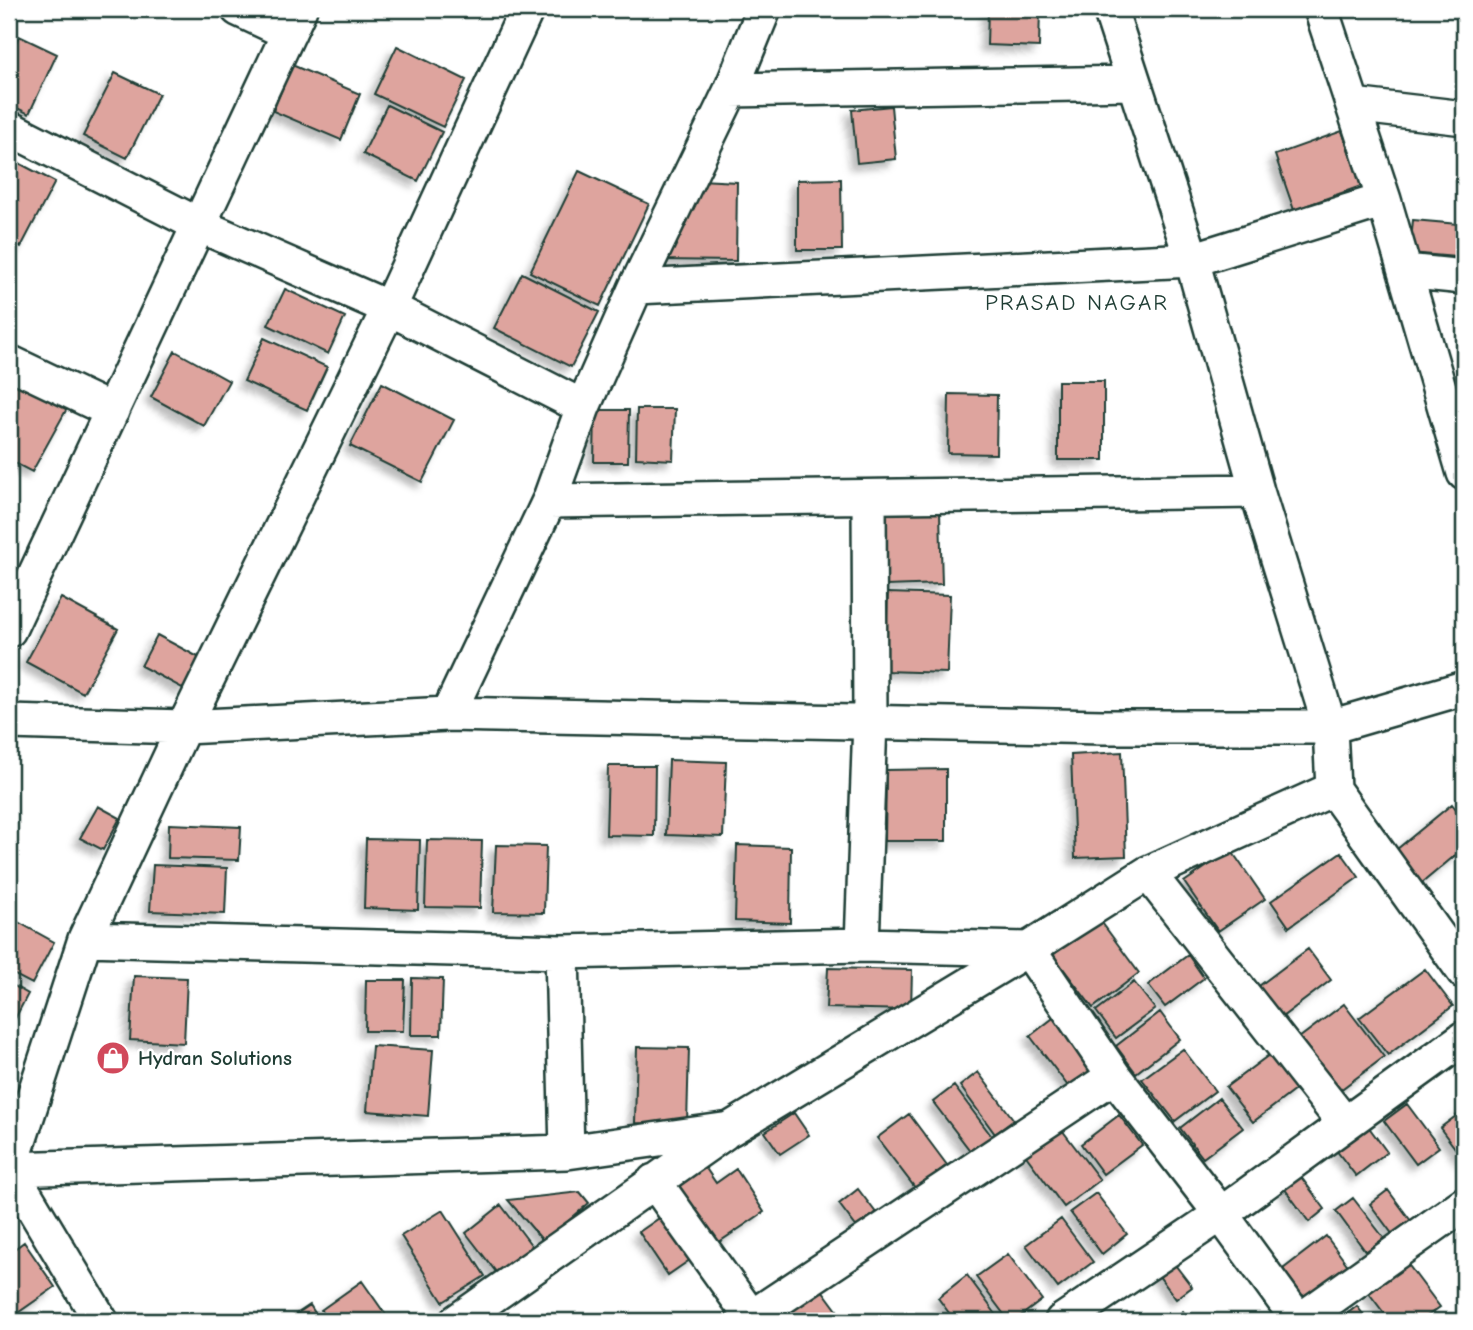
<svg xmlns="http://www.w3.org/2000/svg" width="1473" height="1330" viewBox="0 0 1473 1330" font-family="'Comic Neue',sans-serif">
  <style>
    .building { fill: #dea49e; stroke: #1f3d34; stroke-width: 2; filter: url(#shadow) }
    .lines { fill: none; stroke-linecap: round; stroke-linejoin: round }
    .minor-casing { stroke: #1f3d34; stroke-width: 38 }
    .minor { stroke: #fff; stroke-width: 33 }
    .labels { text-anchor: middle; stroke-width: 5; stroke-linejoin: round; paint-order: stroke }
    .poi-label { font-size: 21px; font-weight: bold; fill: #1f3d34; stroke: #fff; text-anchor: start }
    .neighbourhood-label { font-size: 23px; letter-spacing: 2px; fill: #1f3d34; stroke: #fff }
  </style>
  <defs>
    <filter id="shadow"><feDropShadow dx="-6" dy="6" stdDeviation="3.5" flood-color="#0004"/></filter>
  </defs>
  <rect width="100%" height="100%" fill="#fff"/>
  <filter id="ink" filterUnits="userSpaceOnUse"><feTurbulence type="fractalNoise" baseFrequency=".0143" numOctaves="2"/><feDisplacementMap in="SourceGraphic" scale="14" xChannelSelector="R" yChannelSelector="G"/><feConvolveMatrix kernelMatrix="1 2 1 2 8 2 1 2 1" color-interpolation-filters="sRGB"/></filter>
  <g filter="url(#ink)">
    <path class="building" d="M988,9h52l-1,38 -52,-2z
      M19,36l38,18 -28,60 -20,-10v-47z
      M397,46l69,34 -23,47 -69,-33z
      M292,65l68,29 -19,46 -68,-29z
      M115,73l44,21 -32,64 -44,-22z
      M387,105l55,27 -24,49 -55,-27z
      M891,106l5,53 -39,4 -5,-53z
      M1342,131l19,55 -67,24 -19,-55z
      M17,162l38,20 -34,65 -12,-6v-63z
      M579,171l70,33 -49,102 -70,-34z
      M841,179l1,71h-45v-70z
      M700,180l37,2 -1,79 -74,-1z
      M1413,220l45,4 -2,33 -46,-4z
      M522,273l77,39 -28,55 -77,-39z
      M285,289l60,28 -17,37 -60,-29z
      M264,338l63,29 -20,43 -63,-29z
      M175,351l54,30 -25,45 -53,-29z
      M9,372l60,33 -37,67 -23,-12z
      M1058,381h46v79h-46z
      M382,383l72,37 -32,62 -72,-36z
      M949,394l48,1 -1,59 -48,-1z
      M637,409h38l-2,51 -37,-2z
      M595,410h34l-1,52h-34z
      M940,512l2,72 -56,2 -2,-73z
      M888,593l62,2 -3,78 -62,-2z
      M61,598l57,31 -35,64 -57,-31z
      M157,635l43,23 -16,31 -43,-23z
      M1122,752l4,104 -51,2 -4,-103z
      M669,760l57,2 -3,75 -57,-2z
      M608,766h47l-1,70 -48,-1z
      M946,769v72h-61l1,-71z
      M1452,804l12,15v29l-42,35 -26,-33z
      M98,806l22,12 -17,32 -23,-12z
      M169,824l72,3 -2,33 -71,-2z
      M366,839l54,1 -2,70 -54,-2z
      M427,840l55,1 -2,67 -55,-1z
      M496,845l50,1 -2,67 -51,-1z
      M737,845l54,2 -1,76 -55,-2z
      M1231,850l34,49 -47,32 -34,-49z
      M1341,852l18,25 -70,50 -18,-26z
      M153,865l74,3 -2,46 -75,-3z
      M9,917l45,25 -22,42 -23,-12z
      M1100,920l39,53 -46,35 -40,-53z
      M1308,949l23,31 -53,40 -23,-31z
      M1188,955l16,23 -39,29 -17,-22z
      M828,968l84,2 -1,40 -85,-2z
      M1425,969l28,37 -65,49 -29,-37z
      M134,976l53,2 -3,65 -54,-3z
      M412,978l31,1 -2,56h-30z
      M366,980h39l-2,51h-38z
      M1134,982l21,27 -39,29 -20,-27z
      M9,983l19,11 -19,36z
      M1344,1004l40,53 -49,37 -40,-53z
      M1061,1012l41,55 -31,23 -41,-54z
      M1160,1012l20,27 -44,34 -20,-27z
      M372,1046l61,4 -5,66 -61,-5z
      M637,1047l52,1 -2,76 -52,-1z
      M1183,1049l32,42 -40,30 -33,-42z
      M1273,1052l26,35 -46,35 -27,-35z
      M978,1072l36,48 -19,14 -35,-48z
      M954,1086l42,56 -21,15 -42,-55z
      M1219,1098l24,30 -40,30 -23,-30z
      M1407,1104l32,43 -23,17 -32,-43z
      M1464,1110v50l-24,-32z
      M794,1113l15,22 -29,19 -15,-22z
      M909,1114l38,51 -31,24 -39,-51z
      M1119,1115l23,30 -39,29 -22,-30z
      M1056,1122l44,58 -36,27 -43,-58z
      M1368,1126l19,26 -31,24 -20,-26z
      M703,1164l13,19 20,-14 28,43 -48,32 -41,-62z
      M1292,1165l33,44 -16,13 -33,-45z
      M858,1189l22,29 -19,15 -22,-29z
      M1388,1190l26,35 -18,14 -26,-35z
      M580,1192l9,11 -45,39 -36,-42z
      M1096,1193l31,41 -25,20 -32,-42z
      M1353,1198l31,40 -18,14 -30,-41z
      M501,1205l34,45 -35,27 -34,-44z
      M443,1210l42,66 -42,26 -42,-66z
      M668,1212l29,43 -29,20 -29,-43z
      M1061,1219l32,43 -35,26 -32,-43z
      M1326,1236l23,31 -44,32 -22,-30z
      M24,1242l31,45 -46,32v-66z
      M1166,1253l26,34 -16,12 -26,-35z
      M1008,1254l34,46 -28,21h-5l-33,-44z
      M1401,1255l39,52 -20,14h-30l-28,-37z
      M967,1275l34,46h-46l-17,-23z
      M362,1281l28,40h-62l-7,-11z
      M817,1283l28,38h-70z
      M310,1305l10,16h-34z
      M1357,1306l11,15h-30z
      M1183,1311l8,10h-22z"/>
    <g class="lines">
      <defs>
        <path id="minor" d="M238,9l51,24
          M1321,9l63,191 80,273
          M731,90l402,-7
          M1353,105l111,13
          M9,128l190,97 190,83 194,99
          M1405,271l59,6
          M636,287l556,-27 192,-60
          M9,362l103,49
          M549,501l708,-10
          M9,630l291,-621
          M448,714l101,-213 34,-94 53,-120 95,-197 33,-81
          M9,722l175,5 264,-13 655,13h227l-73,-236 -65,-231 -82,-251
          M1333,789l131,183
          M1148,873l197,251 119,-86
          M85,939l477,13 300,-7 166,4 86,127 107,138 78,107
          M862,945l8,-224 -1,-223
          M562,952l5,200
          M10,1169l557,-17 163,-23 298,-180 120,-76 185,-84 -3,-62 134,-39
          M654,1181l100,140
          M101,1321l-91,-152 75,-230 99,-212 205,-419 138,-299
          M457,1321l267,-188
          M746,1321l368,-245
          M1062,1321l159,-107 124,-90
          M1299,1321l165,-117"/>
      </defs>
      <use href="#minor" class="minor-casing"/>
      <use href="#minor" class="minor"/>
    </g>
  </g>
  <defs>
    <symbol id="shop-disc" viewBox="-11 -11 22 22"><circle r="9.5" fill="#d1495b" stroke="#fff"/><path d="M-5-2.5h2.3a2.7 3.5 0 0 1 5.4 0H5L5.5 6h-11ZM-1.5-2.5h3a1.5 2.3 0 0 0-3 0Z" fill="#fff"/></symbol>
  </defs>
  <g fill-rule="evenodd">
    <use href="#shop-disc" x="94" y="1039" width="38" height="38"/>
  </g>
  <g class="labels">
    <g class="poi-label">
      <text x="138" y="1065">Hydran Solutions</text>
    </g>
    <g class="neighbourhood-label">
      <text x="1077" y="310">PRASAD NAGAR</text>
    </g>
  </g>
  <rect width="1473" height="1330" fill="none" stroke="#fff" stroke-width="35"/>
  <rect x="18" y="18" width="1438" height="1295" fill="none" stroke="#1f3d34" stroke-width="2.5" filter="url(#ink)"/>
</svg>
